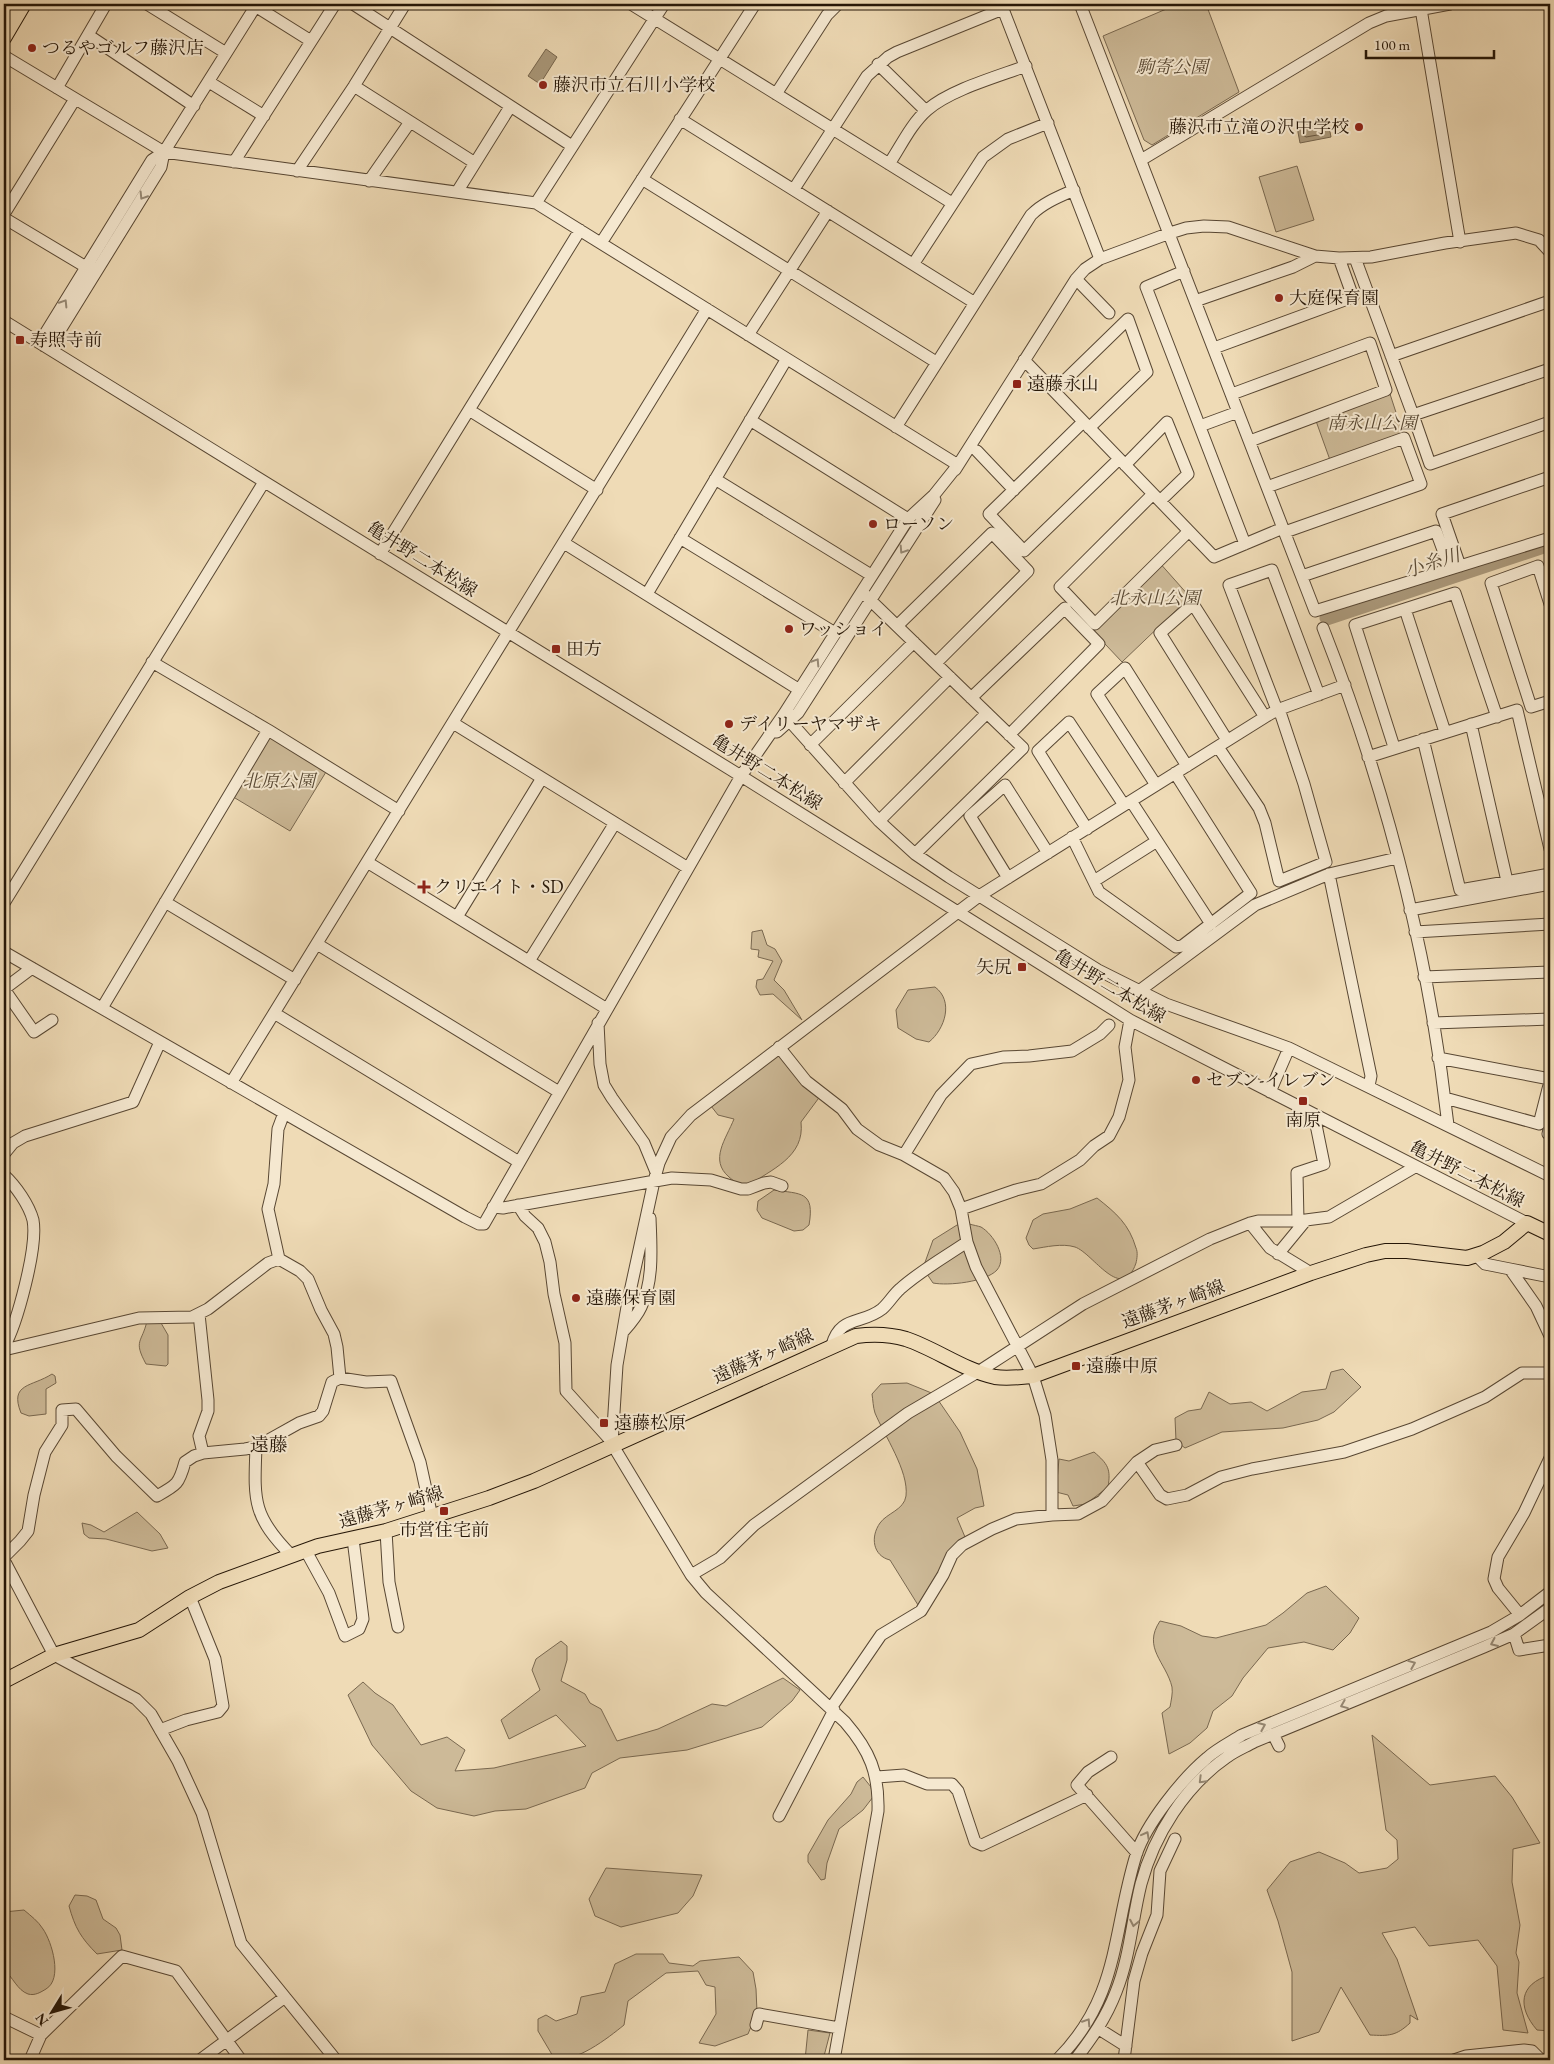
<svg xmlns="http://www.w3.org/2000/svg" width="1554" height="2064" viewBox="0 0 1554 2064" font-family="'EB Garamond','Noto Serif JP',serif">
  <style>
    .green { fill: #cdba98; stroke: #796850 }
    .water { fill: #aa987a; stroke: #75644c }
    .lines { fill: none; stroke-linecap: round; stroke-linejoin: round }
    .shore { stroke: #685740; stroke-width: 1 }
    .river { stroke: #aa987a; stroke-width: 15 }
    .minor-casing { stroke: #584733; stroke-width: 13 }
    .major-casing { stroke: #251607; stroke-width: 16 }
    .minor { stroke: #f5e8d0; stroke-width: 11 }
    .major { stroke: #efdbb6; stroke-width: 14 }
    .oneway { stroke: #978a76 }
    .poi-dot { fill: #8f2418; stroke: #f5e8d0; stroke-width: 2 }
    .labels { text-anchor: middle; stroke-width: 4; stroke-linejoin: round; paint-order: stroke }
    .poi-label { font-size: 18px; fill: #251607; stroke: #f5e8d0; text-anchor: start }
    .park-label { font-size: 18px; font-style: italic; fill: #574732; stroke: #f5e8d0 }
    .street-label { font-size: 18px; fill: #251607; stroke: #f5e8d0 }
    .water-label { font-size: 19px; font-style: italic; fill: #5a4a35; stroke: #f5e8d0 }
    .neighbourhood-label { font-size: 19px; fill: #251607; stroke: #f5e8d0 }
  </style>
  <rect width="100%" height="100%" fill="#efdbb6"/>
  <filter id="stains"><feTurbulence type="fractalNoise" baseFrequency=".004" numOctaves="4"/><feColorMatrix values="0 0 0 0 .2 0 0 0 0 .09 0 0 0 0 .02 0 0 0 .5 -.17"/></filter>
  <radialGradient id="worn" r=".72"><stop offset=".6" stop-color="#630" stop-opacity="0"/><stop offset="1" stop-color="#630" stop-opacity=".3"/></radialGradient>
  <path class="green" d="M1178,4h28l33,88 -87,53 -8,-5 -41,-104z
    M1297,166l17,54 -38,12 -17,-55z
    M1390,394l13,40 -73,26 -14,-39z
    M1158,561l32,36 -68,65 -32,-34z
    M268,730l61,37 -39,64 -60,-36z
    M762,930l5,15 8,4 7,12 -8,19 10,10 18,30 -29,-26 -13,1 -4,-8 1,-7 6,-1 10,-18 -15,-4 1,-7 -8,-1 1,-17z
    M935,987c19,14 10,42 -6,55l-13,-3 -18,-11 -2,-18 12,-20z
    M778,1052l43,43 -20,27c4,35 -29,47 -55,65 -7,-1 -11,-5 -17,-10 -20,-17 -3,-38 5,-58l-16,-4 -7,-9z
    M774,1190c27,4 41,1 35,35l-6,5 -9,1 -32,-13 -5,-8 1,-9z
    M1097,1198c19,15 32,26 39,50 2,4 1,11 0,15 -14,41 -43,-10 -61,-16 -13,-4 -29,0 -42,2l-4,-4 -3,-7 7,-18 10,-6 27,-5z
    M969,1224c4,1 9,2 12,3 12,7 27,30 16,43 -11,12 -49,16 -64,13l-10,-15 10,-28 24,-15z
    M147,1321l14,2 7,12v29l-2,2 -20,-2c-13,-24 -4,-21 1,-43z
    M1343,1369l18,18 -27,25 -16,8 -35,8 -61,4 -37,16 -9,-7 -1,-23 13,-7 13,-2 8,-17 21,12 21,-2 16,9 35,-19 24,-3 5,-17z
    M52,1374l3,2 1,7 -10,6v25l-17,2 -8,-3c-12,-30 11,-26 31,-39z
    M907,1383l27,11 26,38 17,37 7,37 -9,2 -18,10 8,19 -10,7 -37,61 -28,-45c-17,-4 -20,-23 -10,-37 7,-10 24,-13 26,-27 3,-25 -22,-61 -31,-83 -2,-6 -2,-13 -3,-19l9,-10z
    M1094,1452c14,12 17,17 14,35l-22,17 -13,2 -5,-11 -12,-3 3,-33 10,2z
    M137,1512l23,22 8,14 -16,3 -46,-12 -17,-1 -5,-4 -2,-11 9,2 13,7z
    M1326,1586l33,32 -9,15 -17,17 -29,-8 -36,6 -25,30 -11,18 -19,15 -6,17 -17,15 -21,11 -7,-41 8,-6c1,-6 3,-14 2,-20 -6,-25 -30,-39 -12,-66l21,5 21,10 14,2 50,-13 17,-12 24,-20z
    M561,1641l6,5v14l-6,21 24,13 5,9 11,6 16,32 41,-12 54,-25 14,2 57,-28 17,12 -8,11 -30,26 -75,23 -67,8 -28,15 -7,15 -59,21 -31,2 -21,5 -37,-8 -26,-17 -39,-46 -24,-50 15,-13 12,11 18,12 28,40 26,-8 18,13 -10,21 39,-3 92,-22 -30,-31 -47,24 -8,-19 39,-30 -8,-20 4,-11z
    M1372,1735l58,50 65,-9 17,21 28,46 -27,6 -1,33 8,43 -4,28 3,9 -2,31 11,40 -25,-3 -6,-64 -19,-26 -49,6 -14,-19 -33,6 15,26 21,61 -8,-5v8c-14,13 -21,13 -40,12l-29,-48 -22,45 -27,9v-69l-14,-51 -11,-31 23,-28 29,-10 26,11 14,10 28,-5 11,-9 -1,-19 -11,-10z
    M863,1777l8,10 2,10 -10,13 -24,19 -12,34 -2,16 -4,1 -13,-18v-7l20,-35 23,-26 6,-12z
    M606,1868l96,7 -9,21 -15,17 -57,14 -26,-11 -6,-17z
    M75,1895l12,1 9,4 7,19 13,9 4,7 2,15 -25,4c-16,-16 -22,-26 -28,-48z
    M24,1910c7,6 14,11 19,19 9,13 20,50 3,60 -5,3 -11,7 -18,5 -11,-4 -15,-17 -24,-24v-58z
    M636,1954h27l6,9 24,3 7,-5 39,-4 14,15 3,17 1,23 -9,22 -33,12 -16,-3 17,-29 -1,-27 -9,-2 -8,-14 -32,2 -38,28 -4,24c-16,13 -49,39 -70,33l-16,-27v-12l8,-4 10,6 21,-7 4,-17 24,-5 10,-28z
    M1550,1975v56l-13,-1c-20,-23 -18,-46 13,-55z
    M808,2030l22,3 -7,27h-18z"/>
  <path class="water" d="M546,49l11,8 -17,27 -12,-8z
    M1328,121l3,16 -31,6 -3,-16z"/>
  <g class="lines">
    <path class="shore" d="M1322,127l3,4 -2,3 -17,3 -3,-2 1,-5z"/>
    <path class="river" d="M1327,618l223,-74"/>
    <defs>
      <path id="minor" d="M147,4l79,49
        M252,4l59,37
        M353,4l219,142
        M631,4l321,199
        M1001,4l99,255
        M1080,4l235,607 235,-73
        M1421,9l39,233
        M88,35l106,71
        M4,56l160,96 372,51 422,262
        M878,64l48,47
        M209,82l55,34
        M354,86l121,77
        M57,88l49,-84
        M776,94l51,-79 11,-11
        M680,119l295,184
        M1141,160l228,-137 17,-7 64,-12
        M234,162l101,-158
        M889,164c12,-18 22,-40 38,-54 23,-20 69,-33 99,-44
        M297,171l57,-85 51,-82
        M642,179l294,183
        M369,181l41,-59
        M794,189l73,-113 21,-19 9,-5 106,-43
        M457,192l53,-85
        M536,203l128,-199
        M4,214l71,-115
        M4,218l87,52
        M601,243l154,-239
        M1355,258l58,157 137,-46
        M914,263l69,-106 25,-18 40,-16
        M1184,271l-38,16 99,257
        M1076,279l33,34
        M1195,301l98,-34 22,-11
        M4,321l737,455 389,244 397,203
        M748,335l80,-124
        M44,346l10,-6 107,-173 3,-15 93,-148
        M44,346l1,-12 107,-174 12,-8
        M1214,348l139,-51 -14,-39
        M1391,356l159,-55
        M1024,360l190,197 69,-29
        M1054,391l74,-72 19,53 -58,56
        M1232,394l138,-51 16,47 -136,51
        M469,410l128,80
        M1413,415l17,49 120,-42
        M750,420l158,99
        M1083,422l-94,92 35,37 95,-92
        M1200,426l38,-14
        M896,427l135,-212c12,-12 27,-18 43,-25
        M977,451l37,39
        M1125,465l42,-43 21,52 -28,27
        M955,470l121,-191 9,-10 15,-10 70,-26 16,-5 18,-2 24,1 87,29 24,2 32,-1 74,-14 71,-10 23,7 11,12
        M715,479l156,96
        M1267,487l137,-49 17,46 -136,48
        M1153,494l-93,93 35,37 94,-93
        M680,538l155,95
        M564,543l234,146
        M380,554l200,-324
        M1460,566l-18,-52 108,-37
        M1302,576l134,-45 14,38
        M647,594l139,-234
        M865,595l158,153 -108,106
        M1550,604l-12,-38 -47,17 40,124 19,-6
        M1405,609l40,123
        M898,625l94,-92 36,38 -92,92
        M1323,628c62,158 106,328 125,497
        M152,662l116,68 131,81
        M971,698l94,-90 2,3 32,33 -90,91
        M1277,710l-48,-125 43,-15 47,125
        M786,717l93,104 36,33 34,23 149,93 68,34 123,44 261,128
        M453,723l235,145
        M1471,724l36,157
        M777,732l21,-19 137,-213
        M1423,739l37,151 90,-16
        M1227,740l-67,-107 33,-29 72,113
        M810,745l104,-103
        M1218,747l41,61 6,15 14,58 47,-19 -22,-78 -25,-75
        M1394,747l-39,-122 100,-32 42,124
        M1368,757l149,-47 33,139
        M844,783l106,-106
        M1156,785l-59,-91 28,-26 62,98
        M1131,801l80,123
        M879,821l108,-108
        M1087,829l-49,-78 31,-29 55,83
        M1072,837l27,55 77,55 6,-1 69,-53 -76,-120
        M367,862l240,147
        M1329,874l42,202 -2,10
        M1008,878l-38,-62 35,-31 43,68
        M1094,881l63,-40
        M165,902l130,78
        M4,903l260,-421
        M1410,910l140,-26
        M457,917l85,-139
        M1415,932l135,-8
        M317,944l242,148
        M4,952l461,265 14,7h5l257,-448 43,-62 124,-195 26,-24 24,-30
        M529,961l86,-138
        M1424,977l126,-5
        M4,989l30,43 18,-12
        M4,989l28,-21
        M1139,991l116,-86 74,-31 68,-16
        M102,1008l166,-278
        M274,1013l245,149
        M598,1023l2,41 4,21 8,13 32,45 12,29
        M1433,1023l117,-4
        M779,1047l27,34 36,28 15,20 22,16 25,10 40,23 10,14 7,17 6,33 9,25 57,109 12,39 7,45v55l-36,4 -24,10 -30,16 -10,10 -9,20 -22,36 -40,24 -50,73
        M1438,1058l112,21
        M231,1083l476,-774
        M1270,1092l19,-44
        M1445,1098l94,26 11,-43
        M284,1113l-6,16 -4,55 -6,25 11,50 21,12 8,8 13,31 13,24 3,13 3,31
        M1550,1124l-2,10h2
        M4,1154l9,-11 12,-7 108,-34 27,-60
        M904,1155l37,-60 30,-31 32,-7 26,-1 43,-5 28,-17 9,-9
        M4,1175c12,11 25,30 29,45 5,27 -16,104 -29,127
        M518,1205l7,11 13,12 7,14 5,20 4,32 11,49 1,48 46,51
        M493,1207l10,1 169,-30 39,2 30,9h7l16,-6 7,-1 11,4
        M961,1209l55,-19 25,-6 39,-24 14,-14 15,-10 10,-19 10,-37 -4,-33 5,-27
        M1298,1221l-1,-48 27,-9 -10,-49
        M1250,1223l20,25 41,25
        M1278,1254l28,-34
        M1476,1255l9,9 25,5 26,37 14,30
        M1510,1269l40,8
        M199,1314l9,86v11l-9,25 4,17
        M623,1332c7,-8 14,-16 18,-25 13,-26 10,-61 9,-89
        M832,1345c8,-30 30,-20 50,-36 7,-6 11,-14 18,-20 20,-18 45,-32 67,-47
        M4,1350l135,-32 53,-1 16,-8 60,-46 11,-4
        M256,1447c-2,53 -4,69 36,109
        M1137,1462l18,-12 21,-5
        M1052,1515l26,-1 24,-13 35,-39 23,33 7,4 20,-4 34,-18 31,-8 92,-17 68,-23 73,-32 37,-24h28
        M386,1531l3,51 9,45
        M306,1551l23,42 16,43 14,-7 4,-10 -10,-80
        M4,1557l16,-16 8,-10 6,-36 11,-43 17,-27v-15l14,-1 40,47 41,40c20,-11 22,-12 28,-34l9,-6 9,-3 42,-4 11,-2 43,-24 20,-7 4,-5 9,-29 8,-4 26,4 25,-1 29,81 12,55
        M4,1560l50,95 82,44 15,15 27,47 24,52 39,130 95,117
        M691,1575l29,-17 34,-33 154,-112 70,-41 105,-68 127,-65 40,-16 8,-2h40l31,-4 86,-50
        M1520,1615l-22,-27 -4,-9 4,-22 26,-44 26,-55
        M1514,1634l5,16 31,-5
        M160,1730l26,-10 32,-8 5,-6 -8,-47 -25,-62
        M1273,1734l6,12
        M1111,1757l-23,15 -11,13 60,68
        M877,1777l27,-2 23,9h25l6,7 17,51 7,3 105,-50
        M779,1816l55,-106
        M4,2017l37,18
        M756,2025l3,-11 80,14
        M1099,2029l27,17
        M30,2060l11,-25 81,-79 54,15 65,89
        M200,2060l85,-63
        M834,2060l44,-249c1,-38 -8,-60 -33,-89l-139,-129 -15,-18 -79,-131 5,-79 11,-64 26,-120 5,-18 12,-26 20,-22 288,-219 286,-179 12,-7 68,-25
        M1057,2060c63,-63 55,-127 79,-205 10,-31 46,-76 71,-97 10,-9 24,-16 35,-23l249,-103 29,-17 30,-23
        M1075,2060c17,-22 31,-42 41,-68 14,-35 16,-72 25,-108 13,-49 44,-98 86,-127 8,-6 18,-10 27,-15l230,-95 30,-13 36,-26
        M1124,2060l10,-79 8,-28 15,-38 3,-44 15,-32
        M1454,2060l12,-4 58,-6 8,1 9,9"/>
      <path id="major" d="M4,17l7,-13
        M4,38l20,-34
        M4,1681l50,-26 85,-25 51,-33 29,-15 99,-36 68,-15 103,-33 45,-17 322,-145c16,-2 33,-2 50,3 30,10 57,31 89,38 13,2 26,0 38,-1l278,-103 55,-18 19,-4h22l60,7 16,-5 21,-11 23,-19 23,11"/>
    </defs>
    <use href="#minor" class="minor-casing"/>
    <use href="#major" class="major-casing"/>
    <use href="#minor" class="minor"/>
    <use href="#major" class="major"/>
  </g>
  <defs><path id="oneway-chevron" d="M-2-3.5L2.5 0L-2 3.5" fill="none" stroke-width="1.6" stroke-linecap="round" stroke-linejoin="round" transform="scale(1.25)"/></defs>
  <g class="oneway">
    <use href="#oneway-chevron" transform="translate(143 196) rotate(122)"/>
    <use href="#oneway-chevron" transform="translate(64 303) rotate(-58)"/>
    <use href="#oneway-chevron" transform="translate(903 550) rotate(123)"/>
    <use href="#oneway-chevron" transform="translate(816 662) rotate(-57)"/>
    <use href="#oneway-chevron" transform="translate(1494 1643) rotate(156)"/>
    <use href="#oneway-chevron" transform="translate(1412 1664) rotate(-22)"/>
    <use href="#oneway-chevron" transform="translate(1344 1705) rotate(158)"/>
    <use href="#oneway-chevron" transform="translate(1262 1726) rotate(-23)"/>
    <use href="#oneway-chevron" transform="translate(1202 1780) rotate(135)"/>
    <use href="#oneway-chevron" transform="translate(1146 1835) rotate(-62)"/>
    <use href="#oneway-chevron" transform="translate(1134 1923) rotate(101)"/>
    <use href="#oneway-chevron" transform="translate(1087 2022) rotate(-57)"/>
  </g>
  <g class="poi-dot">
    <circle cx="32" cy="48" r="5"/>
    <circle cx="543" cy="85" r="5"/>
    <circle cx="1359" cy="127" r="5"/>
    <circle cx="1279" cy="298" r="5"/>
    <rect x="15" y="335" width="10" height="10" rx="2.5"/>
    <rect x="1012" y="379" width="10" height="10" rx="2.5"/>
    <circle cx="873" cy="524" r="5"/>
    <circle cx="789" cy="629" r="5"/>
    <rect x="551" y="644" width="10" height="10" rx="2.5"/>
    <circle cx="729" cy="724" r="5"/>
    <path d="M421.5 879.5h5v5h5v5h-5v5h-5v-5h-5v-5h5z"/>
    <rect x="1017" y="962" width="10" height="10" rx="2.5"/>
    <circle cx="1196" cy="1080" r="5"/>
    <rect x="1298" y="1096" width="10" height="10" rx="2.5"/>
    <circle cx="576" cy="1298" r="5"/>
    <rect x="1071" y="1361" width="10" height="10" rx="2.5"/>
    <rect x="599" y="1418" width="10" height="10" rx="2.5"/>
    <rect x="439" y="1506" width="10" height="10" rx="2.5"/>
  </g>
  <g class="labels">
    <g class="poi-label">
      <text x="42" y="54">つるやゴルフ藤沢店</text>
      <text x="553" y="91">藤沢市立石川小学校</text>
      <text x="1349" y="133" text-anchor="end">藤沢市立滝の沢中学校</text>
      <text x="1289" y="304">大庭保育園</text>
      <text x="30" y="346">寿照寺前</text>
      <text x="1027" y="390">遠藤永山</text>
      <text x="883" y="530">ローソン</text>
      <text x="799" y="635">ワッショイ</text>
      <text x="566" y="655">田方</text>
      <text x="739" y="730">デイリーヤマザキ</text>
      <text x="434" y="893">クリエイト・SD</text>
      <text x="1012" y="973" text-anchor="end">矢尻</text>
      <text x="1206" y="1086">セブン-イレブン</text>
      <text x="1303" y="1126" text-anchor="middle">南原</text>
      <text x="586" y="1304">遠藤保育園</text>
      <text x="1086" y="1372">遠藤中原</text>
      <text x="614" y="1429">遠藤松原</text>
      <text x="444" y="1536" text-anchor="middle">市営住宅前</text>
    </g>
    <g class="park-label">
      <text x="1172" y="73">駒寄公園</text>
      <text x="1372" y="429">南永山公園</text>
      <text x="1155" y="604">北永山公園</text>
      <text x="279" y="787">北原公園</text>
    </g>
    <g class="street-label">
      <text transform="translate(422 559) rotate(32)" y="6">亀井野二本松線</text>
      <text transform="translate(767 772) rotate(32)" y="6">亀井野二本松線</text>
      <text transform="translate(1110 986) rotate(31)" y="6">亀井野二本松線</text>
      <text transform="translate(1467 1174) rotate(27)" y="6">亀井野二本松線</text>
      <text transform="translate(1173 1304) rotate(-20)" y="6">遠藤茅ヶ崎線</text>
      <text transform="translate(763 1356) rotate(-24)" y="6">遠藤茅ヶ崎線</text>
      <text transform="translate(391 1507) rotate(-16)" y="6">遠藤茅ヶ崎線</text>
    </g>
    <g class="water-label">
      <text transform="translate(1432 562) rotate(-18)" y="7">小糸川</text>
    </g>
    <g class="neighbourhood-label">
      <text x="269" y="1451">遠藤</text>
    </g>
  </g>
  <rect width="1554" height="2064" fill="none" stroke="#efdbb6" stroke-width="20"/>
  <rect x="5" y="5" width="1544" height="2054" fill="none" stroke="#251607" stroke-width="2.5"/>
  <rect x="10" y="10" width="1534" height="2044" fill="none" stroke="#251607"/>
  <g transform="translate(52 2012) rotate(233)" stroke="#f5e8d0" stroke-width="4" paint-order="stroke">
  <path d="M0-4L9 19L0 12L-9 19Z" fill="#251607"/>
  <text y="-8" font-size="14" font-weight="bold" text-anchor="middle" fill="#251607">N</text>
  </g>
  <path d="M1366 50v8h128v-8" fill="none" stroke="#251607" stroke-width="2.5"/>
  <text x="1374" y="50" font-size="15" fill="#251607" stroke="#f5e8d0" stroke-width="4" paint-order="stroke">100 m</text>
  <rect width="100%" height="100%" filter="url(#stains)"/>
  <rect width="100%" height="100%" fill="url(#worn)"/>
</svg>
